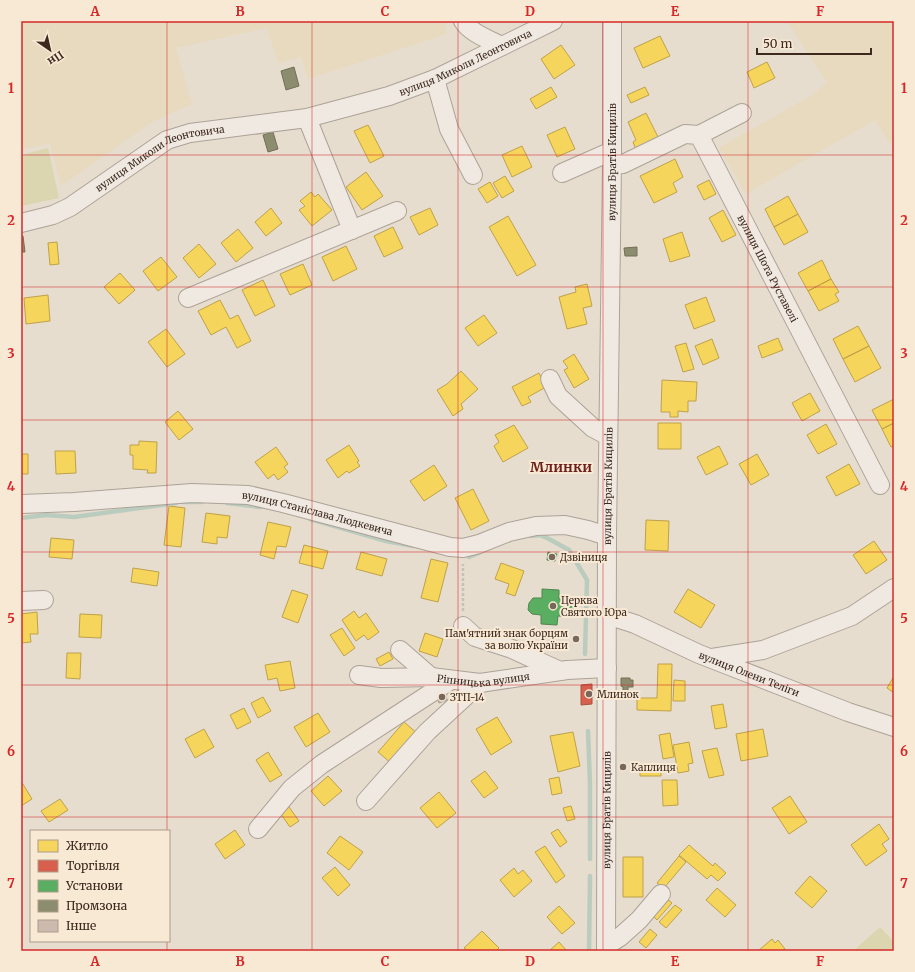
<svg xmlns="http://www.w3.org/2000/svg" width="915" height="972" viewBox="0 0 915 972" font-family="Merriweather,serif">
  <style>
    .farmland { fill: #e8dabe }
    .green { fill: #dbd5b0 }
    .homes { fill: #f6d55c; stroke: #bea149 }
    .shops { fill: #d6604d; stroke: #a8503f }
    .public { fill: #5aae61; stroke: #51864d }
    .industry { fill: #8c8c6e; stroke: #746e56 }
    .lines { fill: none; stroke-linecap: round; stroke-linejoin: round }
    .stream { stroke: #baccbe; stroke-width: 4.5 }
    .building { fill: #ccbaaf; stroke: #a8988e }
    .minor-casing { stroke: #ada297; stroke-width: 20 }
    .path { stroke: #c8bfb7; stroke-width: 2.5; stroke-dasharray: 3 2; stroke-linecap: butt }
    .minor { stroke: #efe9e1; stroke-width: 18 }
    .grid { fill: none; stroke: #d62828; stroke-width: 1; stroke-opacity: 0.55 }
    .poi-dot { fill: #78685c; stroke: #f8e9d5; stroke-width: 1.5 }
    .labels { text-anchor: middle; stroke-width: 4; stroke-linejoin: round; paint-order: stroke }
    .street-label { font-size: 10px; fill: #3d291e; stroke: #f8e9d5 }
    .poi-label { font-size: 10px; fill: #3d291e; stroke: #f8e9d5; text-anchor: start }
    .district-label { font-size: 14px; font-weight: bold; fill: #6d201a; stroke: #f8e9d5 }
    .neatline { fill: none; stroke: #d62828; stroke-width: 1.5 }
    .grid-label { font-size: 13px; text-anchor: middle; font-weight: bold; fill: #d62828 }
  </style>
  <rect width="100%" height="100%" fill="#e7ddcf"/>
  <path class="farmland" d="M21,21h423l3,13 -139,45 -7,-22 -23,6 -11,-35 -91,20 16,56 -38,17 -93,65 -11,-42 -29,5z
    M787,21h107v128l-19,-29 -129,74 -27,-46 91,-52 17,-13z"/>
  <path class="green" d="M48,148l11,50 -38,8v-51z
    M880,927l14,15v9h-41z"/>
  <path class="homes" d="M660,36l10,20 -27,12 -9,-20z
    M561,45l14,20 -21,14 -13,-20z
    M767,62l8,16 -21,10 -7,-16z
    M551,87l6,10 -21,12 -6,-10z
    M645,87l4,8 -18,8 -4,-8z
    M646,113l13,26 -23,11 -3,-8 3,-2 -8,-18z
    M368,125l16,31 -14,7 -16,-32z
    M565,127l10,22 -18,8 -10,-22z
    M522,146l10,21 -20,10 -10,-22z
    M675,159l8,18 -10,6 4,9 -23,11 -14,-27z
    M366,172l17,24 -21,14 -16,-23z
    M505,176l9,15 -12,7 -9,-15z
    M709,180l7,14 -12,6 -7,-14z
    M490,182l8,14 -11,7 -9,-14z
    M311,192l4,5 3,-3 14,16 -20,16 -13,-16 6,-4 -5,-5z
    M788,196l10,18 -24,13 -9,-18z
    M271,208l11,15 -16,13 -11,-14z
    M430,208l8,17 -19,10 -9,-18z
    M723,210l13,25 -14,7 -13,-24z
    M798,214l10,18 -24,13 -10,-18z
    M508,216l28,49 -19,11 -28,-49z
    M393,227l10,21 -19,9 -10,-21z
    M238,229l15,19 -17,14 -15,-19z
    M682,232l8,24 -20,6 -7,-23z
    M57,242l2,22 -9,1 -2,-22z
    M199,244l17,20 -17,14 -16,-20z
    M346,246l11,23 -24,12 -11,-24z
    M161,257l16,20 -19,14 -15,-20z
    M822,260l9,19 -23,12 -10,-18z
    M303,264l9,21 -22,10 -10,-21z
    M120,273l15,17 -16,14 -15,-17z
    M831,279l8,13 -4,2 4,7 -20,10 -11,-20z
    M263,280l12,26 -20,10 -13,-26z
    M587,284l5,22 -9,2 4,16 -20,5 -8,-32 17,-5 -1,-5z
    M48,295l2,26 -24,3 -2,-26z
    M706,297l9,24 -21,8 -9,-24z
    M220,300l10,19 8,-4 13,26 -14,7 -11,-21 -15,8 -13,-24z
    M484,315l13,18 -19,13 -13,-18z
    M858,326l11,20 -26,13 -10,-20z
    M166,329l19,25 -18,13 -19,-25z
    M778,338l5,12 -21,8 -4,-12z
    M712,339l7,19 -16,7 -8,-19z
    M686,343l8,26 -11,3 -8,-26z
    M869,346l12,22 -26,14 -12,-23z
    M574,354l15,25 -15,9 -10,-18 4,-2 -5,-7z
    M461,371l17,18 -17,15 2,5 -10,7 -16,-26 10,-6z
    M539,373l7,14 -18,10 3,5 -9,4 -10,-19z
    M662,380l35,2 -1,19h-8v11l-10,-1v6h-8v-5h-9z
    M810,393l10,18 -18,10 -10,-18z
    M894,399v24l-12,6 -10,-19z
    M178,411l15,18 -14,11 -14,-18z
    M658,423h23v26h-23z
    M894,423v23l-3,1 -9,-18z
    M826,424l11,20 -19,10 -11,-19z
    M514,425l14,23 -25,14 -9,-16 5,-4 -4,-7z
    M139,441l18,1 -1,31h-9l1,-3 -15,-1v-14h-3v-10h9z
    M349,445l10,16 -2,1 3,4 -11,7 -2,-2 -9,7 -12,-18z
    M719,446l9,18 -22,11 -9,-18z
    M276,447l12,17 -4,3 4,5 -10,8 -4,-6 -6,5 -13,-17z
    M55,451h20l1,22 -20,1z
    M21,454h7v20h-7z
    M757,454l12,21 -18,10 -12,-21z
    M849,464l11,20 -24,12 -10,-19z
    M434,465l13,21 -23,15 -14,-20z
    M473,489l16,32 -18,9 -16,-32z
    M169,506l16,2 -4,39 -17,-2z
    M206,513l24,3 -3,22 -10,-1v7l-15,-2z
    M646,520l23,1 -1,30 -23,-1z
    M268,522l23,5 -5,20 -9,-1 -3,13 -14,-4z
    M51,538l23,2 -2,19 -23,-2z
    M874,541l13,19 -21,14 -13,-19z
    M304,545l24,6 -5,18 -24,-6z
    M361,552l26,7 -5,17 -26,-7z
    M431,559l17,4 -10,39 -17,-4z
    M501,563l23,8 -9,25 -9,-3 3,-9 -14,-5z
    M133,568l26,4 -2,14 -26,-4z
    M688,589l27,16 -14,23 -27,-16z
    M292,590l16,5 -10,28 -16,-6z
    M354,611l5,7 7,-5 13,19 -11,8 -4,-5 -8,6 -14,-21z
    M37,612l1,22h-8l1,8 -10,1v-29z
    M80,614l22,1 -1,23 -22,-1z
    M342,628l13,20 -11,8 -14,-21z
    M425,633l18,6 -6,18 -18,-6z
    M389,652l4,7 -13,7 -4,-7z
    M67,653h14l-1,26 -14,-1z
    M290,661l5,27 -15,3 -3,-13 -9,2 -3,-15z
    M658,664h14l-1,47 -34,-1v-12h20z
    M894,676v17l-7,-5z
    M674,680l11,1v20h-12z
    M263,697l8,14 -13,7 -7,-15z
    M723,704l4,23 -12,2 -4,-23z
    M244,708l7,14 -14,7 -7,-14z
    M318,713l12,19 -24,15 -12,-20z
    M497,717l15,25 -21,13 -15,-26z
    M404,722l14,12 -26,30 -14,-12z
    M204,729l10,18 -19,11 -10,-19z
    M763,729l5,27 -27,5 -5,-27z
    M573,732l7,34 -22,6 -8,-36z
    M670,733l4,24 -11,2 -4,-24z
    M689,742l4,21 -5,1 1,7 -11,2 -5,-28z
    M717,748l7,27 -15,3 -7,-27z
    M268,752l14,23 -12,7 -14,-22z
    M640,764h21v12h-21z
    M485,771l13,17 -14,10 -13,-17z
    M328,776l14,15 -18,15 -13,-15z
    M559,777l3,16 -10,2 -3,-16z
    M662,780h15l1,25 -15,1z
    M21,781l11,18 -11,7z
    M439,792l17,21 -19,15 -17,-20z
    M790,796l17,26 -18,12 -17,-26z
    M60,799l8,11 -19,12 -8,-11z
    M571,806l4,13 -8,2 -4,-13z
    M289,807l10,14 -9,6 -10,-14z
    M879,824l10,15 -7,5 5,7 -21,15 -15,-21z
    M558,829l9,13 -7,5 -9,-14z
    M235,830l10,15 -20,14 -10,-15z
    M340,836l23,16 -14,18 -22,-17z
    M689,845l24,21 2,-3 11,10 -8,8 -7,-6 -4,4 -28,-24z
    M545,846l20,30 -9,7 -21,-31z
    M679,856l7,6 -22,26 -7,-5z
    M623,857h20v40h-20z
    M335,867l15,18 -12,11 -16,-18z
    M514,868l4,6 5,-4 9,11 -18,16 -14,-17z
    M810,876l17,15 -15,17 -17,-15z
    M717,888l19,17 -11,12 -19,-17z
    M666,898l6,5 -15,17 -6,-6z
    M675,905l7,5 -16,18 -7,-6z
    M559,906l16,17 -13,11 -15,-17z
    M650,929l7,6 -11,13 -7,-6z
    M482,931l17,17 -3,3h-28l-4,-3z
    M772,939l3,4 3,-3 7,9 -3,2h-24z
    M559,942l8,9h-18z"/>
  <path class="shops" d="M592,684v20l-11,1v-20z"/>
  <path class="public" d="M548,552l9,2 -2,7 -8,-1z
    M542,589l17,1v9l18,1v17l-19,-1 -1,9 -16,-1v-9l-9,-1 -4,-4 1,-7 4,-5h9z
    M626,764v6h-6v-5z"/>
  <path class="industry" d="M294,67l5,19 -13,4 -5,-19z
    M273,132l5,17 -10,3 -5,-17z
    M21,236h2l2,16h-4z
    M637,247v9h-12l-1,-8z
    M621,678h9v2h3v7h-5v4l-5,-1v-3l-2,-1z"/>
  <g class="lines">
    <path class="stream" d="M183,502h19
      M227,503l33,4
      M21,518l25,-3 28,2 102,-14
      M310,519l76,22 27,5
      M531,536l9,-1 9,4 20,11 18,30 -2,74
      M469,557l10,-4
      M588,731l2,53v75
      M589,951l1,-75"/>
  </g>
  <path class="building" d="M445,691l2,9 -8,3 -3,-9z"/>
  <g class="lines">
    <defs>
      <g id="minor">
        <path d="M463,21c7,12 27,19 39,25"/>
        <path d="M435,79l14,50 24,46"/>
        <path d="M307,118l45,112"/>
        <path d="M699,135l43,-22"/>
        <path id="s1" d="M612,165l11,-1 62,-30 14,1 181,350"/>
        <path d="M562,173l50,-22"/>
        <path id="s2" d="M21,223l32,-8 17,-8 97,-67 23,-7 117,-15 82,-22 46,-17 118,-58"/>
        <path d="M188,298l209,-87"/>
        <path d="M550,379l8,17 35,32 15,8"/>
        <path id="s3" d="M21,504l53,-2 118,-9 56,2 35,8 167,44 13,1 16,-4 30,-12 27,-6 29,-1 23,5 19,6"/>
        <path d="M21,601l23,-1"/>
        <path id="s4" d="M607,615l28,9 64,30 149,58 46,15"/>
        <path d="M463,626l12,11 37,12 48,22"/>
        <path d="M400,650l31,27"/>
        <path d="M712,658l51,-8 89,-34 42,-28"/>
        <path id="s5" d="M359,675l22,3 50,-1 49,6 87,-13 40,-2"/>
        <path d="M366,801l61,-69 53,-49"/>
        <path d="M258,829l34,-41 30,-24 129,-84"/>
        <path d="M606,946l14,-9 19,-17 22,-26"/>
        <path id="s6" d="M606,951l1,-415 5,-371v-144"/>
      </g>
    </defs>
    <use href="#minor" class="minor-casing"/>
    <path class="path" d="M463,611v-47"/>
    <use href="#minor" class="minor"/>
  </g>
  <path class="grid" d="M167,21v810M312,21v930M458,21v930M603,21v930M748,21v930M21,155h873M21,287h873M21,420h873M21,552h873M21,685h873M21,817h873M167,941v10"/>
  <g class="poi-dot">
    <circle cx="552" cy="557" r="4"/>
    <circle cx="553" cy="606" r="4"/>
    <circle cx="576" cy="639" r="4"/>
    <circle cx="589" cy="694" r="4"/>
    <circle cx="442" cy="697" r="4"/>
    <circle cx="623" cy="767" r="4"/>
  </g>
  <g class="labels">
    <g class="street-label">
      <text dy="4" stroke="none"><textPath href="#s2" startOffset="480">вулиця Миколи Леонтовича</textPath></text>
      <text dy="4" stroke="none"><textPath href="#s2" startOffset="156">вулиця Миколи Леонтовича</textPath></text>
      <text dy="4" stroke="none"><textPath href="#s6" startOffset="789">вулиця Братів Кицилів</textPath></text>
      <text dy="4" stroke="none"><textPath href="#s1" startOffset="244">вулиця Шота Руставелі</textPath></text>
      <text dy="4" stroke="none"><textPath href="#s6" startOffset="465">вулиця Братів Кицилів</textPath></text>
      <text dy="4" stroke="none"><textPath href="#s3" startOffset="299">вулиця Станіслава Людкевича</textPath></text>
      <text dy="4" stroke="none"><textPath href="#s4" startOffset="154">вулиця Олени Теліги</textPath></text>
      <text dy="4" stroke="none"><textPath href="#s5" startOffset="125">Ріпницька вулиця</textPath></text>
      <text dy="4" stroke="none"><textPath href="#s6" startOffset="141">вулиця Братів Кицилів</textPath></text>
    </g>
    <g class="poi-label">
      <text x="560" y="561">Дзвіниця</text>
      <text x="561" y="604">Церква<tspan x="561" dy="12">Святого Юра</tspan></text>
      <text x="568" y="637" text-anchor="end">Пам'ятний знак борцям<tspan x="568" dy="12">за волю України</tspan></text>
      <text x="597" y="698">Млинок</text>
      <text x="450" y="701">ЗТП-14</text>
      <text x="631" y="771">Каплиця</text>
    </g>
    <g class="district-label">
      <text x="561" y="472">Млинки</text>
    </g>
  </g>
  <rect width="915" height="972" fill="none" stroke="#f8e9d5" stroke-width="44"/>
  <rect x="30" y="830" width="140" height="112" fill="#f8e9d5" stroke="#ad9c8c"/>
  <rect x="38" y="840" width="20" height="12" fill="#f6d55c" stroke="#ad9c8c"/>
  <text x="66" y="850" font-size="12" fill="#3d291e">Житло</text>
  <rect x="38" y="860" width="20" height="12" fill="#d6604d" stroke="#ad9c8c"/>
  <text x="66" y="870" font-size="12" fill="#3d291e">Торгівля</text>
  <rect x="38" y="880" width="20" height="12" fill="#5aae61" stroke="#ad9c8c"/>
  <text x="66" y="890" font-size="12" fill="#3d291e">Установи</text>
  <rect x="38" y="900" width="20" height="12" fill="#8c8c6e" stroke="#ad9c8c"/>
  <text x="66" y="910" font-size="12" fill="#3d291e">Промзона</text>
  <rect x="38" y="920" width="20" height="12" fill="#ccbaaf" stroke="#ad9c8c"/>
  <text x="66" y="930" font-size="12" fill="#3d291e">Інше</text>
  <g transform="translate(50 50) rotate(146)" stroke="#f8e9d5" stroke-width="3" paint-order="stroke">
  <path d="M0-3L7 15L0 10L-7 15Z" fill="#3d291e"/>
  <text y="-6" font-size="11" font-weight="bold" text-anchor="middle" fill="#3d291e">Пн</text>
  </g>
  <path d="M757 48v6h114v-6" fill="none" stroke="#3d291e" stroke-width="2"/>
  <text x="763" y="48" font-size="12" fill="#3d291e" stroke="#f8e9d5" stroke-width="3" paint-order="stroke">50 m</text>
  <rect x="22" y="22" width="871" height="928" class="neatline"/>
  <g class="grid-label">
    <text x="95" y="16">A</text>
    <text x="240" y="16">B</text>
    <text x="385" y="16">C</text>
    <text x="530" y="16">D</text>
    <text x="675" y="16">E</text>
    <text x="820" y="16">F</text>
    <text x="11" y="93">1</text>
    <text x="904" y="93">1</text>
    <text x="11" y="225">2</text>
    <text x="904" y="225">2</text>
    <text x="11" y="358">3</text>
    <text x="904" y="358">3</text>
    <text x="11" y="491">4</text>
    <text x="904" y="491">4</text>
    <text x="11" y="623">5</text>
    <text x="904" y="623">5</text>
    <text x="11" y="756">6</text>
    <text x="904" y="756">6</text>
    <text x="11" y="888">7</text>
    <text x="904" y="888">7</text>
    <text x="95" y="966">A</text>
    <text x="240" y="966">B</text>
    <text x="385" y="966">C</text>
    <text x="530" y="966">D</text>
    <text x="675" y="966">E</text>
    <text x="820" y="966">F</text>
  </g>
</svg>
